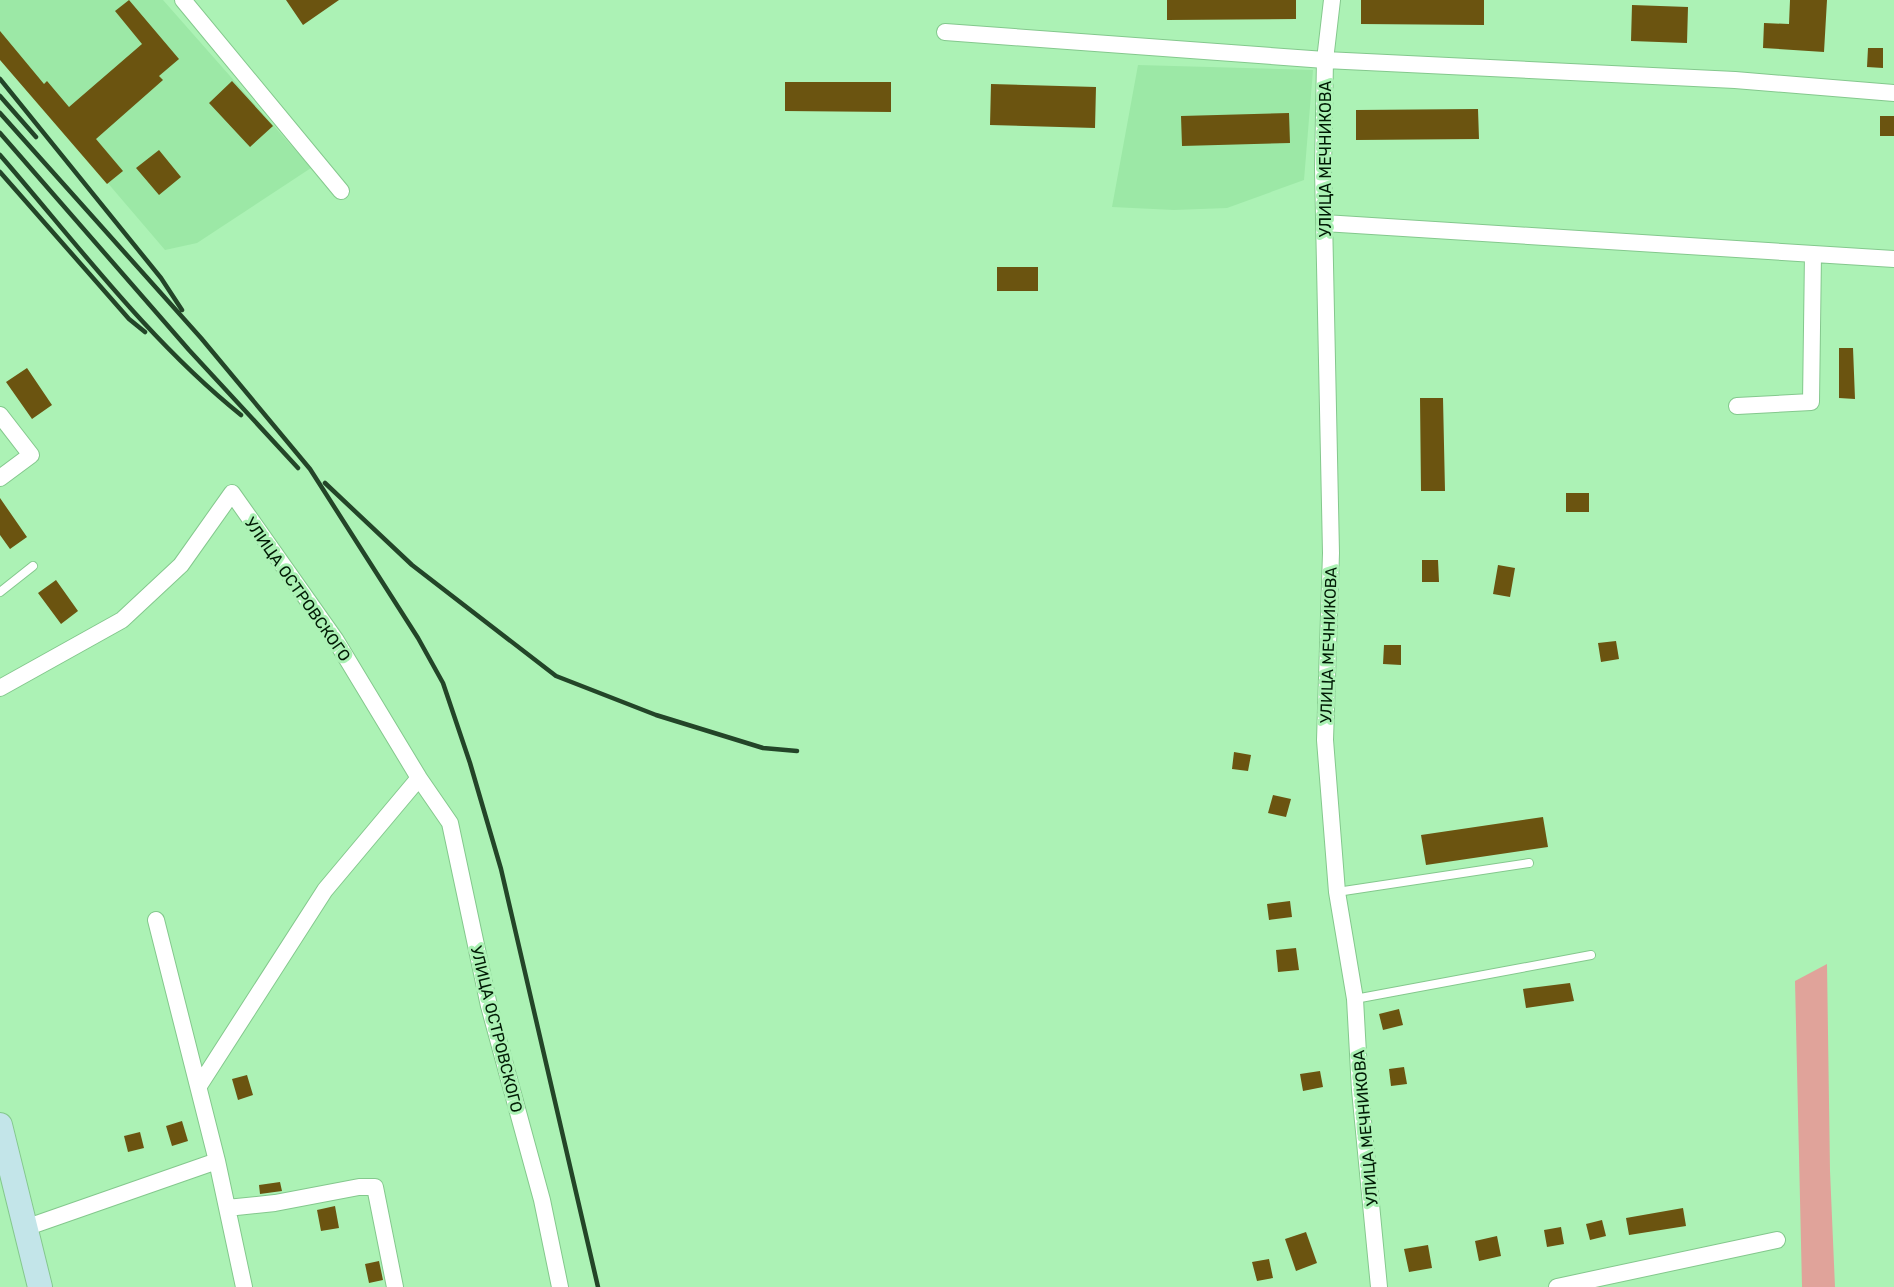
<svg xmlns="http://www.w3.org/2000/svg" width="1894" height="1287" viewBox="0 0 1894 1287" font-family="Rubik,sans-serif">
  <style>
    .built { fill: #9ce8a6 }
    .green { fill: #e0a39a }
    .building { fill: #6b5410 }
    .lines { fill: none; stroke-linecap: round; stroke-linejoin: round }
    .lane-casing { stroke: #84c88d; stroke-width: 10 }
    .street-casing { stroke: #84c88d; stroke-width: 18 }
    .secondary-casing { stroke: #84c88d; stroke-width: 26 }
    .lane { stroke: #fff; stroke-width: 8 }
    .street { stroke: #fff; stroke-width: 16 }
    .secondary { stroke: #c3e5e9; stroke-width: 24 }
    .rail { stroke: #234528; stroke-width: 4.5 }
    .labels { text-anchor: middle; stroke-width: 6; stroke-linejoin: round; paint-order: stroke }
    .street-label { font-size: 16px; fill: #011b05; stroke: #acf2b5 }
  </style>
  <rect width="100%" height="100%" fill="#acf2b5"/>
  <path class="built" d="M0,0h163l148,168 -114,75 -32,7 -165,-193z
    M1138,65l175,5 -9,110 -77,28 -53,2 -62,-3z"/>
  <path class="green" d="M1827,964l3,207 5,116h-33l-7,-306z"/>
  <path class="building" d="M129,0l50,59 -20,17 4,4 -67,59 27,32 -16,13 -107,-124v-29l44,53 3,-3 22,26 73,-63 -27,-33z
    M286,0h53l-36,25z
    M1167,0h129v19l-129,1z
    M1361,0h123v25l-123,-1z
    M1790,0h37l-3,52 -61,-4 1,-25 25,1z
    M1632,5l56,2 -1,36 -56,-2z
    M1868,48h15v20l-16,-1z
    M232,81l41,45 -23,21 -41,-44z
    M785,82h106v30l-106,-1z
    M991,84l105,3 -1,41 -105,-3z
    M1478,109l1,30 -123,1v-30z
    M1289,113l1,30 -108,3 -1,-30z
    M1880,116h14v20h-14z
    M159,150l22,27 -22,18 -23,-27z
    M997,267h41v24h-41z
    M1839,348h14l2,51 -16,-1z
    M27,368l25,37 -20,14 -26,-37z
    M1420,398h23l2,93h-24z
    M1566,493h23v19h-23z
    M0,498l27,39 -17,12 -10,-14z
    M1422,560h16l1,22h-17z
    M1498,565l17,3 -5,29 -17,-3z
    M56,580l22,31 -17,13 -23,-31z
    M1616,641l3,18 -18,3 -3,-19z
    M1384,645h17v20l-18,-1z
    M1234,752l17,3 -3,16 -16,-2z
    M1273,795l18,4 -5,18 -18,-4z
    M1543,817l5,30 -122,18 -5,-30z
    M1290,901l2,16 -23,3 -2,-16z
    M1296,948l3,22 -21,2 -2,-22z
    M1570,983l4,18 -48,7 -3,-19z
    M1399,1009l4,16 -20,5 -4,-16z
    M1404,1067l3,17 -16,2 -2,-17z
    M1320,1071l3,16 -20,4 -3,-17z
    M247,1075l6,20 -15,5 -6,-21z
    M182,1121l6,20 -16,5 -6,-20z
    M140,1132l4,16 -16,4 -4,-16z
    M280,1182l2,9 -22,3 -1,-9z
    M335,1206l4,22 -18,3 -4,-21z
    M1683,1208l3,18 -57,9 -3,-17z
    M1602,1220l4,16 -16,4 -4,-16z
    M1561,1227l3,17 -17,3 -3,-17z
    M1306,1232l11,31 -21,8 -11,-32z
    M1497,1236l4,20 -22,5 -4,-20z
    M1428,1245l4,23 -23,4 -5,-23z
    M1269,1259l4,19 -16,3 -5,-19z
    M379,1261l4,19 -14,3 -4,-19z"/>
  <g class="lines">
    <defs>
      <path id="lane" d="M0,592l33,-26
        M1337,892l192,-29
        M1355,999l236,-44"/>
      <path id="street" d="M183,0l158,191
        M1332,0l-7,60 -2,109 8,384 -6,187 12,152 18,107 5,91 19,197
        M945,32l380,28 410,20 159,13
        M1324,223l570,36
        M1737,406l74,-4 2,-148
        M0,415l31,40 -31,23
        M0,688l122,-68 59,-55 51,-72 103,146 84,139 31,45 39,183 53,194 18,87
        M156,920l61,241 27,126
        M199,1086l126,-196 94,-112
        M227,1208l48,-5 84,-16h16l20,100
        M25,1228l192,-67
        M1557,1287l220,-47"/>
      <path id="secondary" d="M0,1125l40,162"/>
    </defs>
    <use href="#lane" class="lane-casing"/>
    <use href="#street" class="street-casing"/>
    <use href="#secondary" class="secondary-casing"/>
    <use href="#lane" class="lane"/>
    <use href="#street" class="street"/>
    <use href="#secondary" class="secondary"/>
    <path class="rail" d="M0,79l161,199 21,32
      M0,96l36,41
      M0,113l201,225 109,131 108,169 25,45 27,80 31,106 97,418
      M0,133l189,217 109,118
      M0,155c77,89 149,186 241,260
      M0,172l129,147 16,13
      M325,483l87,82 144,111 100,39 107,33 34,3"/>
  </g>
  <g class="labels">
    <g class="street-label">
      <text transform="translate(1325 159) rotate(-90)" y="6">УЛИЦА МЕЧНИКОВА</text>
      <text transform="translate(298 589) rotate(55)" y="6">УЛИЦА ОСТРОВСКОГО</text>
      <text transform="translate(1328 645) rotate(-88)" y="6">УЛИЦА МЕЧНИКОВА</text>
      <text transform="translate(497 1029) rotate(76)" y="6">УЛИЦА ОСТРОВСКОГО</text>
      <text transform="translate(1365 1128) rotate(-95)" y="6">УЛИЦА МЕЧНИКОВА</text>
    </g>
  </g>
</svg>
